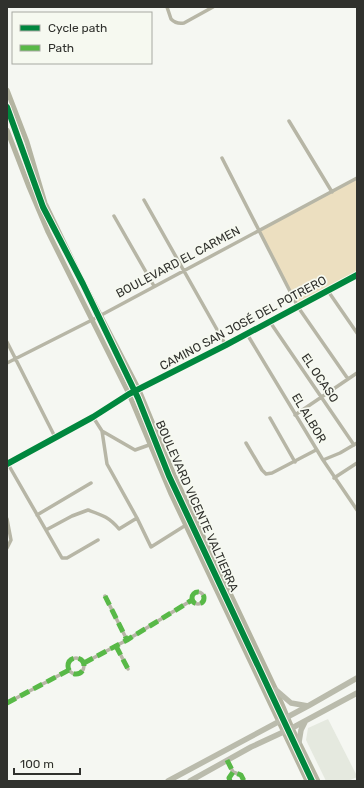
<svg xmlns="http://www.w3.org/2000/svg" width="364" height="788" viewBox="0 0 364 788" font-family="Rubik,sans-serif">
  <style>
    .built { fill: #e5e9df }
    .green { fill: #ecdfc0 }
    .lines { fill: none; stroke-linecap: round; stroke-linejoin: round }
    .minor { stroke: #b7b6a6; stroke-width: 3.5 }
    .secondary { stroke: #b4b4a1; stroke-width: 5 }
    .primary { stroke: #babbac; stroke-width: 5.5 }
    .quiet { stroke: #58b947; stroke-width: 5; stroke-dasharray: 10 5; stroke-linecap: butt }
    .cycleway-casing { stroke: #f6f9f0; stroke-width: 8 }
    .cycleway { stroke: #00873e; stroke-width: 6 }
    .labels { text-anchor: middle; stroke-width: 3.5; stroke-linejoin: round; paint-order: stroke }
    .street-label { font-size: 12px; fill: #30312d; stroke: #f6f9f0 }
  </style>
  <rect width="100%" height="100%" fill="#f5f7f2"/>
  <path class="built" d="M328,719l29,57v1l-9,4h-22l-20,-41 2,-12z"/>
  <path class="green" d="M357,178v93l-61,32 -38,-73z"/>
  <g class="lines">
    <path class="minor" d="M167,7l4,12c4,4 8,5 13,4l29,-16
      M289,121l43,71
      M222,158l74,145
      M144,200l80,142
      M114,216l40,70
      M328,291l29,42
      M298,307l50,72
      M270,322l84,123
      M247,334l76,126 34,50
      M7,342l47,93
      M7,363l85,-43 265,-142
      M295,415l62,-42
      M93,417l9,14 5,33 30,54 14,29 35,-22
      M270,418l25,44
      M102,431l33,19 14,-5
      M246,443l16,27 4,4 6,-1 44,-23
      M323,460l17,-7 17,-10
      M7,464l86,-47 36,-23 97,-49 131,-70
      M8,464l54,94h5l31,-18
      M334,478l23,-15
      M37,515l54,-32
      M7,519l4,21 -4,8
      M46,530l26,-14 16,-6c14,5 21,7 31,19l18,-11
      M192 598a6 6 0 1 1 12 0a6 6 0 1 1-12 0Z
      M105,596l22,44
      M116,646l12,23
      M68 666a8 8 0 1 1 16 0a8 8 0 1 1-16 0Z
      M84,663l43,-23 65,-40
      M7,703l62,-33
      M227,760l6,12
      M230,781l-1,-3 4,-6 8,3 3,6"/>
    <path class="secondary" d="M7,90l20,52 18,61 36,75 58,112 35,85 102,215 16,38 26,53
      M7,130l22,57 19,45 81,162 42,100 136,287"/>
    <path class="primary" d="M276,690l15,13 17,3
      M299,742l2,-12 4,-8
      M168,781l140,-75 49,-28
      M190,781l61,-34 41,-19 65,-35"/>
    <path class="quiet" d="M192 598a6 6 0 1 1 12 0a6 6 0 1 1-12 0Z
      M105,596l22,44
      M116,646l12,23
      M68 666a8 8 0 1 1 16 0a8 8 0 1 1-16 0Z
      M84,663l43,-23 65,-40
      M7,703l62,-33
      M227,760l6,12
      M230,781l-1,-3 4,-6 8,3 3,6"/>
    <defs>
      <path id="cycleway" d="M7,107l36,100 40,77 55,114 31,78 143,305
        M7,464l86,-47 36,-23 97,-49 131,-70"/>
    </defs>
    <use href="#cycleway" class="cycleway-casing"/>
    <use href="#cycleway" class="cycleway"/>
  </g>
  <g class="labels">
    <g class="street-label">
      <text transform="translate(178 262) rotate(-28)" y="4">BOULEVARD EL CARMEN</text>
      <text transform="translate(243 323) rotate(-28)" y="4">CAMINO SAN JOSÉ DEL POTRERO</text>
      <text transform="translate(320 378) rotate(56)" y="4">EL OCASO</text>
      <text transform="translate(309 418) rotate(59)" y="4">EL ALBOR</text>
      <text transform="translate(197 506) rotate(66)" y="4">BOULEVARD VICENTE VALTIERRA</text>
    </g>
  </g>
  <rect width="364" height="788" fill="none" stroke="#30312d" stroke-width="16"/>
  <rect x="12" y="12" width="140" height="52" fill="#f6f9f0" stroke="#a7a9a2"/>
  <rect x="20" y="25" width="20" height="6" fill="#00873e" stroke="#a7a9a2"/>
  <text x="48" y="32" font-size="12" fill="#30312d">Cycle path</text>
  <rect x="20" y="45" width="20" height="6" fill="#58b947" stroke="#a7a9a2"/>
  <text x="48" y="52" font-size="12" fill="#30312d">Path</text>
  <path d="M14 768v6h66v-6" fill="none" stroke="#30312d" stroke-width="2"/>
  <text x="20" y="768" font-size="12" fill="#30312d" stroke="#f6f9f0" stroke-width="3" paint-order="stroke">100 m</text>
</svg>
